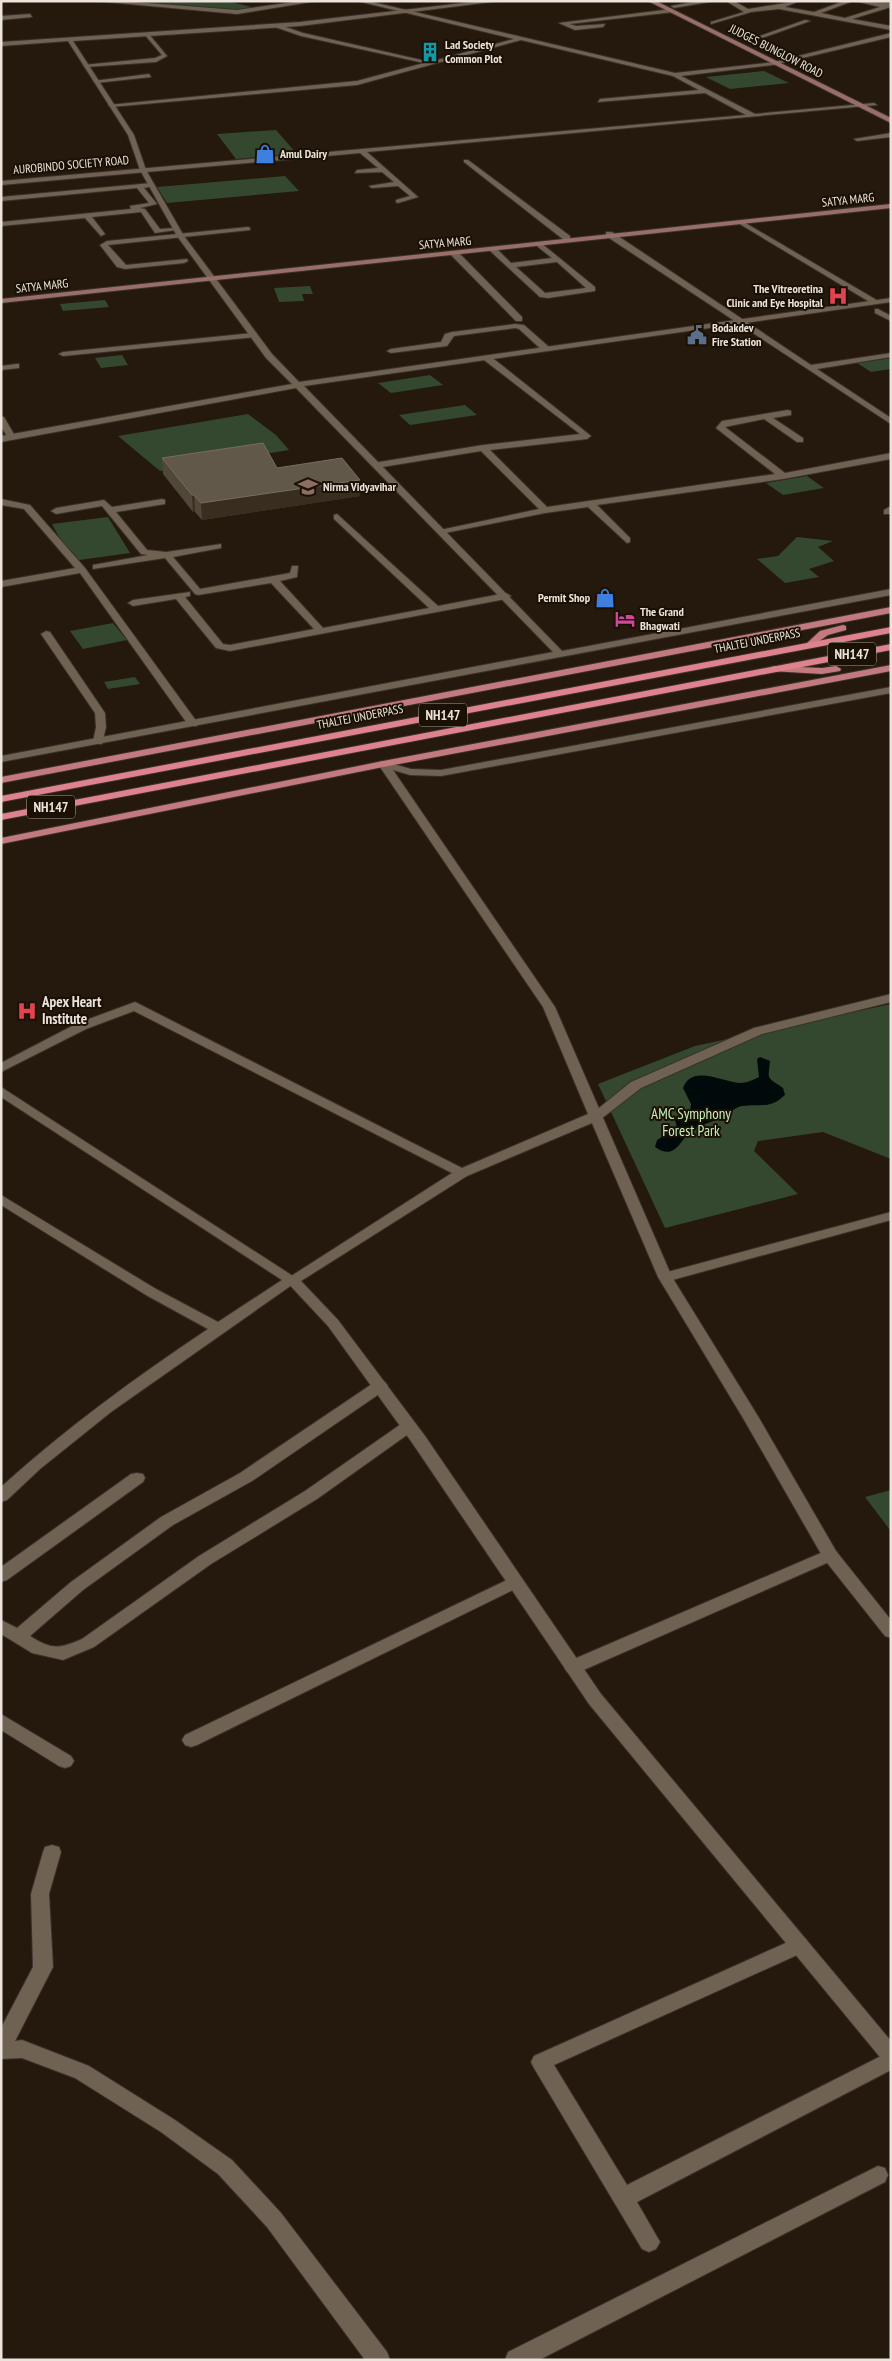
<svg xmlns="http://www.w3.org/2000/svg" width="892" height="2361" viewBox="0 0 892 2361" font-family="'PT Sans Narrow',sans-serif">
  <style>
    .green { fill: #344830 }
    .water { fill: #000a0a }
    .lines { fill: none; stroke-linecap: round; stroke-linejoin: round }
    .minor-casing { stroke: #3a312c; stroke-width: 2 }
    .tertiary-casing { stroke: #3a312c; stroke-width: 2 }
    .secondary-casing { stroke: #3a312c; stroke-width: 2 }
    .primary-casing { stroke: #3a312c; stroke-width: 2 }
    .trunk-casing { stroke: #3a312c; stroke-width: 2 }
    .minor { fill: #6f6253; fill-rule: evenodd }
    .tertiary { fill: #6f6253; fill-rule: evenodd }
    .secondary { fill: #996e69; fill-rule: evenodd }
    .primary { fill: #c27a7f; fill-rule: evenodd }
    .trunk { fill: #de828e; fill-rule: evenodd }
    .wall { fill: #514738 }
    .shaded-wall { fill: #382d1f }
    .building { fill: #61584a; stroke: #776e61 }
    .labels { text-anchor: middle; stroke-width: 4; stroke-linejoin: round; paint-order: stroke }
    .far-poi-label { font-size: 12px; font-weight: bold; fill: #ece4dc; stroke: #1a1004; text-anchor: start }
    .far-street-label { font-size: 12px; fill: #ece4dc; stroke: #1a1004 }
    .shield { fill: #1a1004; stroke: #ada49b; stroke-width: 1 }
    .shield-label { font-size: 14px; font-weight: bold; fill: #ece4dc }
    .poi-label { font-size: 15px; font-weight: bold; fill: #ece4dc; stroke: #1a1004; text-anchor: start }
    .park-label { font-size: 15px; fill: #c4eebc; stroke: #1a1004 }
  </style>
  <rect width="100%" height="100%" fill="#24190c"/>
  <path class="green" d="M119,1h108l29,7 -19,3z
    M764,71l25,12 -59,6 -24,-12z
    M276,130l21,24 -61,5 -19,-25z
    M285,176l14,15 -132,12 -10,-16z
    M310,286l3,8h-11l2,7 -25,1 -5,-14z
    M105,300l4,7 -46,4 -3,-7z
    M122,355l6,10 -27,3 -6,-10z
    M891,358v11l-20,3 -14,-9z
    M430,375l13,10 -52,8 -13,-10z
    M465,405l12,10 -67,10 -11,-10z
    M248,414l28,21 13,15 -129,21 -42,-35z
    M807,476l17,12 -41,7 -17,-12z
    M108,517l22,36 -58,8 -20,-37z
    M797,537l36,4 -15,6 16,14 -25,8 10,8 -34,6 -28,-24 21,-3z
    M113,623l14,17 -44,9 -13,-18z
    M135,677l5,7 -32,5 -4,-7z
    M891,1004v155l-68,-27 -65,9 -4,10 44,43 -133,34 -67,-144 97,-38z
    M891,1490v40h-1l-25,-33z"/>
  <path class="water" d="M760,1057l10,4c-2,20 -4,15 13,27l2,7c-16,15 -24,8 -43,11 -6,1 -11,6 -16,9 -9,5 -19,8 -29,12 -17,8 -19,36 -42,20l2,-7 20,-13 -2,-7 15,-9 1,-7 -8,-16c9,-24 39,-6 57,-5 6,0 13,-3 19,-6l-2,-18z"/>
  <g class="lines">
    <defs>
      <path id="minor" d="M95,1h27l115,9 64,-9h16l-80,13z
        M357,1h11l307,72 100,-11 -2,3 -92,11 74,38 119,-11 3,2 -510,47 51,45 -20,6 -2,-1v-2l14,-4 -12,-10 -26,2 -3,-2 25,-4 -12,-10 -27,1 2,-3 21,-2 -18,-15 -359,32v-4l745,-66 -41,-22 -107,9 2,-3 99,-9 -26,-14 -152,-36 -164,45 -246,22 -3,-2 249,-24 67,-18 -123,-27 -26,-9 2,-3 26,9 127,29 84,-23z
        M698,1h17l-41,7 -3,-2z
        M726,1h8l14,8 51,-8 -14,6 29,5 30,-11h9l-32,12 24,5 35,-11 -25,-6 36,2v4l-39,12 39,7v4l-112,-21 -28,3 -40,12v-2l33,-10z
        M672,9l2,3 -105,12 7,2 29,-2 -2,3 -28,3 -16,-7z
        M30,14l2,3 -31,3v-4z
        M805,20l5,1 -59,21 -5,-1z
        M148,33l19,23 -11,6 -70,5 -3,-2 72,-7 7,-3 -17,-20z
        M149,74l2,3 -55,6 -3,-2z
        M891,133v4l-34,4 -3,-2z
        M464,160h4l102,76v4h-6l-100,-78z
        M152,183l2,3 -10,2 13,16 -17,4 5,1 15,20 16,-1v2l-21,3 -14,-21 -49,5 13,17 -4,2 -16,-18 -84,8v-4l130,-13 -1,-3 19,-3 -12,-15 -136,13v-4z
        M738,221h4l138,81 -7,2 -135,-81z
        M248,227l2,1v2l-142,15 18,20 61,-6 1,2 -4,2 -59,6 -8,-2 -17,-22 7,-4z
        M606,232h6l199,133 80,-12v4l-74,12 74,49v6l-285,-188z
        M541,243l54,44v4l-47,7 -8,-1 -52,-48 7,-2 16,16 41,-5 -14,-11 -1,-2zM557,262l29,26 -41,5 -29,-26z
        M451,251h6l65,66v4h-6l-65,-66z
        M878,309l13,7v5l-16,-8v-4z
        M515,324l9,1 25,22v4h-6l-24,-22 -4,-1 -61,8 -7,10 -56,7 -4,-2 4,-2 50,-7 4,-8 7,-2z
        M253,333h3v4l-193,19 -4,-2 4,-2z
        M484,356h6l101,80 -4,3 -97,11 57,57 228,-33 -59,-46 6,-7 66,-11 3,1v4l-18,3 30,20v4h-6l-33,-23 -39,8 60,46 106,-20v6l-108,20 -186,26 33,33v4l-3,1 -39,-36 -43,6 -105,21v-4l99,-21 -58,-58 -105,17 -3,-1v-4l110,-18 97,-11 -96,-74z
        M16,364h3v4l-18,2v-4z
        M1,417h3l11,19 -1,2 -7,-2 -6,-9z
        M1,499l29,6 55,63 112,154v4h-8l-109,-153 -79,14v-6l74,-13 -51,-59 -23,-4z
        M162,499l3,1v4l-49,8 31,38 19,2 55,-8v4l-48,9 27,32 90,-16 2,-7h6l-1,11 -17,4 43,47 106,-20 -95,-89v-4l3,-1 101,92 68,-13 5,3 -5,3 -276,52 -14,-3 -40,-49 -43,7 -5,-3 5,-3 57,-8v4l-5,1 38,47 7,1 84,-16 -43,-46 -73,12 -3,-1 -30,-36 -72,11v-4l55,-10 -7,-1 -39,-48 -46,8 -5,-3 5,-3 48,-8 8,7z
        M891,506v8h-7v-4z
        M46,631l4,1 55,81 1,14 -4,17h-8l-1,-2 3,-15 -1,-14 -54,-79z
        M891,994v8l-129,32 -121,54 -40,31 -5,1 -7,-4 42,-34 123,-54z
        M1,1087l298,193 -188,132 -71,57 -33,31 -6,2v-15c65,-59 135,-110 207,-158l-62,-34 -145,-90v-10l155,94 62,33 64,-42 -281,-183z
        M891,1212v8l-226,62 -7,-5 2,-3z
        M380,1381l5,1 3,4 -3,4 -133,91 -79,44 -90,65 -53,46c22,14 29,13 52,3l117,-83 106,-65 99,-69h10l3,4 -3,4 -97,69 -106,65 -117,83 -31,13 -31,-7 -31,-19v-14l16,8 54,-46 90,-65 79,-44 135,-91z
        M137,1473l6,1 2,4 -2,4 -136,98 -6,2v-15l130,-93z
        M830,1549l6,2 2,4 -2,4 -257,113 -6,1 -6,-1 -3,-5 3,-5z
        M515,1576l6,2 2,4 -2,4 -324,159 -6,2 -6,-2 -3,-5 3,-5z
        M1,1714l70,42 3,5 -3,5 -6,2 -6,-2 -58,-36z
        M52,1845l7,2 2,5 -12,42 4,73 -38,74 7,-1 67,26 86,54 57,40 49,53 106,139 3,8h-25l-98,-133 -49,-53 -57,-42 -86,-54 -53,-20 -21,1v-31l32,-61 -2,-73 12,-42 2,-5z
        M799,1937l7,2 3,6 -3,6 -252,114 73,120 264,-134v19l-254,132 23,40 -4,7 -7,3 -7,-3 -108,-181 -3,-6 3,-6z
        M878,2166l7,2 3,7 -3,7 -346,178h-34l3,-8z"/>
      <path id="tertiary" d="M480,1h19l-199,25 -227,15 61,94 12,35 38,66 88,118 27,28 592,-84v4l-587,84 258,265 329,-62v6l-890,167v-6l552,-104 -257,-264 -295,54v-6l291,-52 -26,-26 -89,-122 -37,-66 -12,-35 -60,-94 -67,5v-4l299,-20z
        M891,33v4l-118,28 -3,-2z
        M891,687v6l-450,83 -31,-1 -17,-5 162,237 117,270 87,141 77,133 55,69v18l-6,-2 -61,-77 -81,-141 -85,-141 -66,-154 -125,53 -166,105 37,39 87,116 176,258 290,347v24l-7,-3 -295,-358 -176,-260 -85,-118 -43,-46 167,-107 -318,-162 -48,18 -85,43v-9l77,-40 57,-21 327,166 126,-54 -45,-107 -165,-243 1,-2 4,-1 28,8 30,1z"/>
      <path id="secondary" d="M648,1h8l235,117v5z
        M891,204v4l-890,95v-4z"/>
      <path id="primary" d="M891,607v6l-890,170v-6z
        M843,625l3,1v4l-18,5 -17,12 -5,-3 14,-13z
        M891,665v6l-508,96 -382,77v-6l382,-77z
        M775,666l47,2 14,-2 5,3 -1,2 -18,3 -51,-3v-4z"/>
      <path id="trunk" d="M891,627v6l-890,169v-6z
        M891,644v6l-890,170v-6z"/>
    </defs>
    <use href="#minor" class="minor-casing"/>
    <use href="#tertiary" class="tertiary-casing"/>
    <use href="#secondary" class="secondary-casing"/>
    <use href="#primary" class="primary-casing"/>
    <use href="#trunk" class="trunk-casing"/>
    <use href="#minor" class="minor"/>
    <use href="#tertiary" class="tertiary"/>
    <use href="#secondary" class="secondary"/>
    <use href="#primary" class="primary"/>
    <use href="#trunk" class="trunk"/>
  </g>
  <path class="wall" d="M162,458l115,10 83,12v16l-158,24 -7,-8h-2l-30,-38z"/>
  <path class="shaded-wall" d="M360,480v16l-158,24 -1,-17z
    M192,495h2l1,17h-2z"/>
  <path class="building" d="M263,443l14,25 65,-10 18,22 -159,23 -7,-8h-2l-30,-37z"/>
  <defs>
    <symbol id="building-bare" viewBox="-9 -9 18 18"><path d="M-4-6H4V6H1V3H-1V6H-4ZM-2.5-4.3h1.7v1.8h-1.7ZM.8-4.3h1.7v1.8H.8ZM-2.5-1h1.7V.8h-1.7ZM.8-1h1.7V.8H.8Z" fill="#0f9aa8" stroke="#1a1004" stroke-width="2.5" paint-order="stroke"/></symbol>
    <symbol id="shop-bare" viewBox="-9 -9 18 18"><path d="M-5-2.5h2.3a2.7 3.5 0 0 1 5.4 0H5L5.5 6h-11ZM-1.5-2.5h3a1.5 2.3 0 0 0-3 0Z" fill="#3f7fe0" stroke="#1a1004" stroke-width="2.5" paint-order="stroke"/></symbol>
    <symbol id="hospital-bare" viewBox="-9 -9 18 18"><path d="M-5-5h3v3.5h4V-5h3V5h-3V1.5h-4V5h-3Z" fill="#e0444e" stroke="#1a1004" stroke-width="2.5" paint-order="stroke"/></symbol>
    <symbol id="civic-bare" viewBox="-9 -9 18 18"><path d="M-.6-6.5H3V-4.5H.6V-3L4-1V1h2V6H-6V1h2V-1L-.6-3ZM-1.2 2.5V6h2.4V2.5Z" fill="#5c6f8a" stroke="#1a1004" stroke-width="2.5" paint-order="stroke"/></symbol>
    <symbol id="school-bare" viewBox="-9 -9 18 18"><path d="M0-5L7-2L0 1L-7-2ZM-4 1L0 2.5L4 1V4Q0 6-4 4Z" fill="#8d6e63" stroke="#1a1004" stroke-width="2.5" paint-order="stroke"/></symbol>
    <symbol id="hotel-bare" viewBox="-9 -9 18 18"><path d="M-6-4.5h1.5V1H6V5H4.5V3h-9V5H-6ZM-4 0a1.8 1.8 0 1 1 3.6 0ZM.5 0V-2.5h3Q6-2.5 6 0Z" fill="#d1479c" stroke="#1a1004" stroke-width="2.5" paint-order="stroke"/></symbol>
  </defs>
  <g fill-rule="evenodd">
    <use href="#building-bare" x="416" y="38" width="28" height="28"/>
    <use href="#shop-bare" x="251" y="140" width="28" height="28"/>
    <use href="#hospital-bare" x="824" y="282" width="28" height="28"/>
    <use href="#civic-bare" x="683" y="321" width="28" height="28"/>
    <use href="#school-bare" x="294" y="473" width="28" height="28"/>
    <use href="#shop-bare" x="591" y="584" width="28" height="28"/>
    <use href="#hotel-bare" x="611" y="605" width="28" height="28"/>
    <use href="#hospital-bare" x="13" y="997" width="28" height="28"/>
  </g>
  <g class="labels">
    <g class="far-poi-label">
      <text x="445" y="49">Lad Society<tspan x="445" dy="14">Common Plot</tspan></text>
      <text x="280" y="158">Amul Dairy</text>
      <text x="823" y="293" text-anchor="end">The Vitreoretina<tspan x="823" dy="14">Clinic and Eye Hospital</tspan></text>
      <text x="712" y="332">Bodakdev<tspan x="712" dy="14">Fire Station</tspan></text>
      <text x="323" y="491">Nirma Vidyavihar</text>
      <text x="590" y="602" text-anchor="end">Permit Shop</text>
      <text x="640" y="616">The Grand<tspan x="640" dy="14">Bhagwati</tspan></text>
    </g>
    <g class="far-street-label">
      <text transform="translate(776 51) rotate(27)" y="4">JUDGES BUNGLOW ROAD</text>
      <text transform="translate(71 165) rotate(-5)" y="4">AUROBINDO SOCIETY ROAD</text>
      <text transform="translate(848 200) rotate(-6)" y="4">SATYA MARG</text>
      <text transform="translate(445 243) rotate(-5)" y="4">SATYA MARG</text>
      <text transform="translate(42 286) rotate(-6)" y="4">SATYA MARG</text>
      <text transform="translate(757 641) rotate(-11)" y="4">THALTEJ UNDERPASS</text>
      <text transform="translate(360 717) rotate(-11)" y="4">THALTEJ UNDERPASS</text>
    </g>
    <g class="shield">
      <rect x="828" y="642.5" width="48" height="23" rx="4"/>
      <rect x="419" y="703.5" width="48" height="23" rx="4"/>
      <rect x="27" y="795.5" width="48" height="23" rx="4"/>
    </g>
    <g class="shield-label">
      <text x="852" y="659">NH147</text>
      <text x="443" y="720">NH147</text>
      <text x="51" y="812">NH147</text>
    </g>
    <g class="poi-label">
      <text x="42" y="1007">Apex Heart<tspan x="42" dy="17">Institute</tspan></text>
    </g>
    <g class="park-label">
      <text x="691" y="1119">AMC Symphony<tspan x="691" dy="17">Forest Park</tspan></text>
    </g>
  </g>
  <rect width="892" height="2361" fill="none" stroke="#ece4dc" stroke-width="5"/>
</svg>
